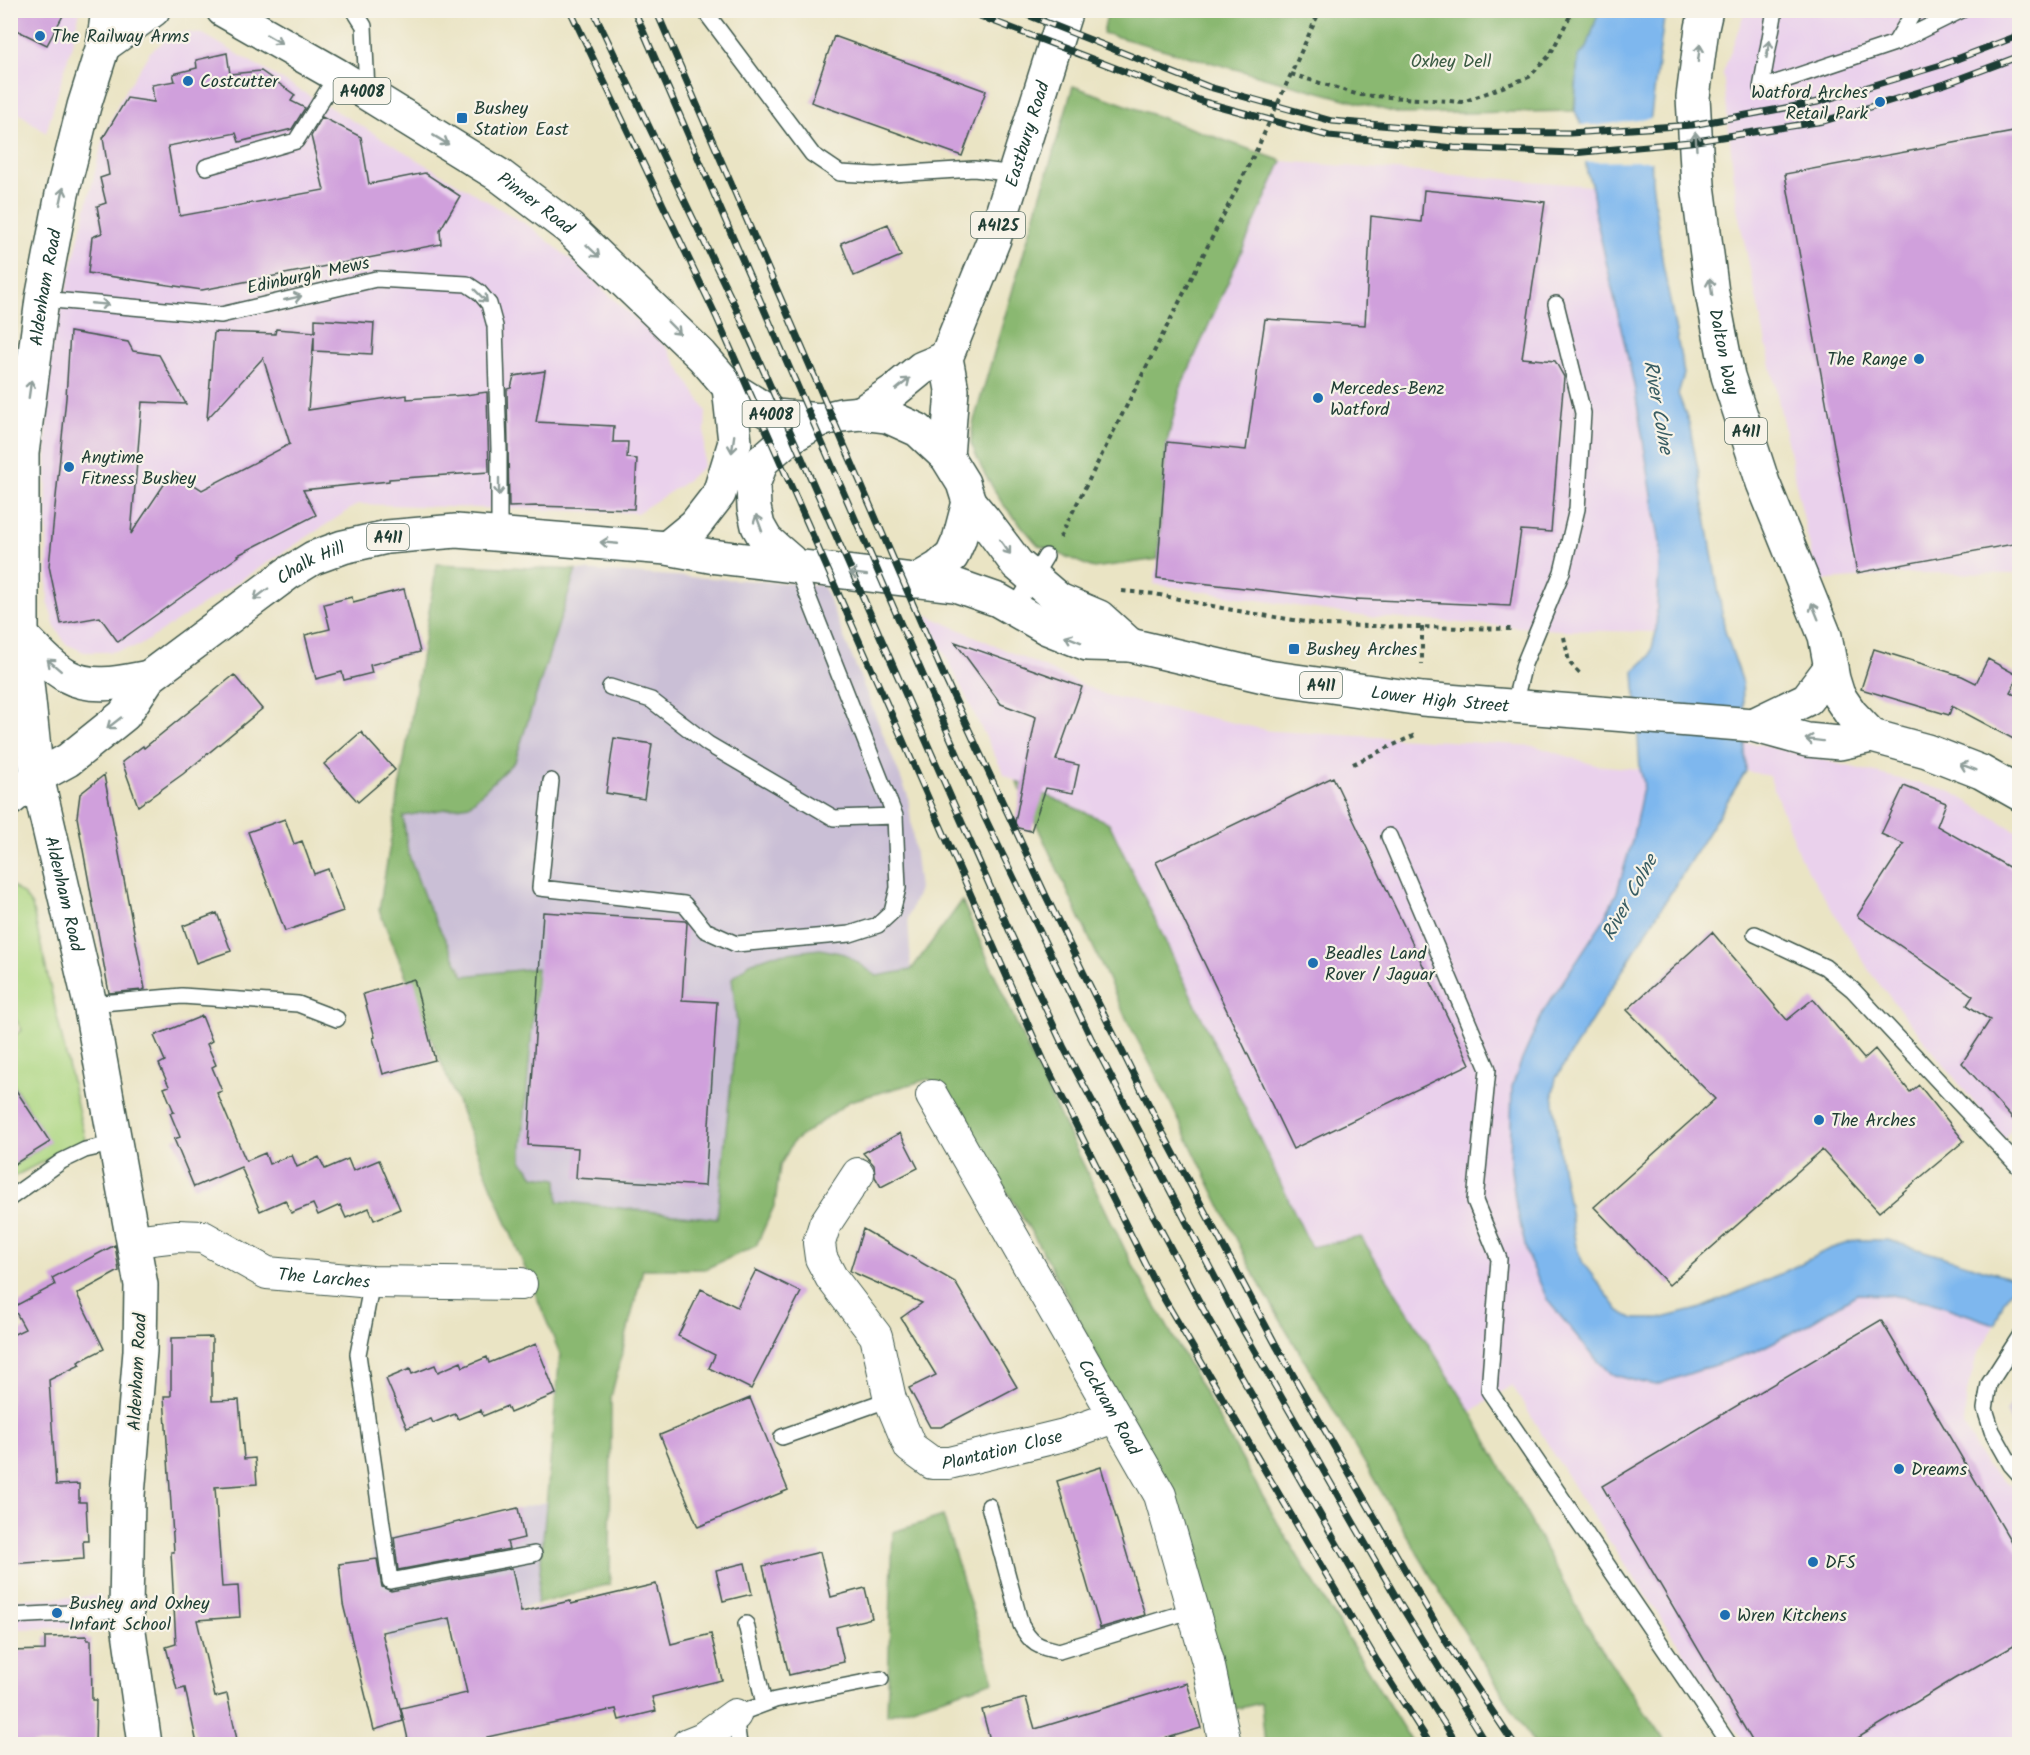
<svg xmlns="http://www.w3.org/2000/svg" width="2030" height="1755" viewBox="0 0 2030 1755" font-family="Kalam,sans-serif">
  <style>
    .built { fill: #ead1ec }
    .industrial { fill: #cabfd6 }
    .green { fill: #aed783; stroke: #668a5c; stroke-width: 1.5 }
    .forest { fill: #8ab871; stroke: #547a52; stroke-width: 1.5 }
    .water { fill: #7eb7ee; stroke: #4e7a91; stroke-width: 1.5 }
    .pier { fill: #eae4c4 }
    .building { fill: #d0a0dc }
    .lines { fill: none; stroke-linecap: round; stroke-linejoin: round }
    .service-casing { stroke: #3d564a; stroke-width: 18 }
    .minor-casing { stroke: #3d564a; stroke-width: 34 }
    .secondary-casing { stroke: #3d564a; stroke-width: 36 }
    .primary-casing { stroke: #3d564a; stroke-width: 36 }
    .path { stroke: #3d564a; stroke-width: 4; stroke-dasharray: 4.5 4.5; stroke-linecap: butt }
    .service { stroke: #fff; stroke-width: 15 }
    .minor { stroke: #fff; stroke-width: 32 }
    .secondary { stroke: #fff; stroke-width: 33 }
    .primary { stroke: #fff; stroke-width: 33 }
    .rail-casing { stroke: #1f3d34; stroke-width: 7 }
    .rail { stroke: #f7f3e8; stroke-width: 4.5; stroke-dasharray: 14; stroke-linecap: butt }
    .oneway { stroke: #8f9e9a }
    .poi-dot { fill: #1f6fb2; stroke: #f7f3e8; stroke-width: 2 }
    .labels { text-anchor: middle; stroke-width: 4.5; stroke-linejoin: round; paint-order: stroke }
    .shield { fill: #f7f3e8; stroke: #60746a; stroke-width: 1.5 }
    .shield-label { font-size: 16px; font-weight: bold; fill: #1f3d34 }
    .poi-label { font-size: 18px; fill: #1f3d34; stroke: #f7f3e8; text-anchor: start }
    .park-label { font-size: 18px; fill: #3c5c44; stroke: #f7f3e8 }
    .street-label { font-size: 18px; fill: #1f3d34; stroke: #f7f3e8 }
    .water-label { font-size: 20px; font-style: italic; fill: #375c62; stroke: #f7f3e8 }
  </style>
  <rect width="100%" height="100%" fill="#f7f3e8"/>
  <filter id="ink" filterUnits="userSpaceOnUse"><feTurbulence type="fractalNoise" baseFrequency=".0167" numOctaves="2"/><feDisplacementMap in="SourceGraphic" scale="12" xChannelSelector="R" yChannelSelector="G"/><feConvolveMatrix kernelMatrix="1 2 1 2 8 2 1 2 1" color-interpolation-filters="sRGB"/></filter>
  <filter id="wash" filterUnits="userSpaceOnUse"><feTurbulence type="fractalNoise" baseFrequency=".008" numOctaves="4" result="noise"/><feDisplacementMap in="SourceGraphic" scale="24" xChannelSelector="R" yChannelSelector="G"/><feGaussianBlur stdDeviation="1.35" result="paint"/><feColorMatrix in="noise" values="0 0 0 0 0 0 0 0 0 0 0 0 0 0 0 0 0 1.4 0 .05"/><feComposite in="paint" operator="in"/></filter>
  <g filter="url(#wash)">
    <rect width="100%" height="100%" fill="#eae4c4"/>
    <path class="built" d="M10,11h70l-8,33 -26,89 -35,-26z
      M1745,11h274v563l-102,-1 -100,8 -80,-373 -14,-135z
      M184,32l19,2 145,84 184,110 38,31 97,89 39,63 -3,56 -22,18 -44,28 -279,-9 -219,142 -28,6h-27l-18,-8 -11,-17 -7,-24 -2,-157 3,-87 54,-220 17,-39 30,-48 16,-12z
      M1282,161l310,25 4,31 38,168 26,159 -4,88 -94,-2 -201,-14 -207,-32 4,-25 9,-117 14,-55z
      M925,614l181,81 165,36 264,15 60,19 45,4 4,14 -12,58 -15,51 -14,29 -59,89 -23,52 -9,25 -2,62 5,51 12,54 21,47 47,57 61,27 100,-34 45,-23 56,-34 33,1 37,6 68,23 -19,34 -9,34 -3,34 21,39 34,26v253h-274l-167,-250 -66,-109 -41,27 -110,-175 -50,10 -202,-424 -92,-41 -13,-8z
      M1744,743l15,1 193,48 67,41v284l-15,23 -132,-165 -72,-118 -31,-81 -23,-5z
      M102,1596l2,31 -93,2 -1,-30z"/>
    <path class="industrial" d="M576,570l247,15 85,211 11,93 -11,28 3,53 -34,6 -32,-22 -25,-5 -48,6 -22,8 -18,15 5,45 -20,196 -160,-18 -23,-25 -12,-15v-14l15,-179 -72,8 -38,-72 -19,-51 -5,-38 66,-10 46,-44z
      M2019,1390v51l-13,-29z
      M546,1502l-9,102 -149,38 -18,-100z"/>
    <path class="green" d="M11,885l13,10 8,11 53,234 -74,38v-11l38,-25 -38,-61v-43l11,-8 -11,-18z"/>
    <path class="forest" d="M1108,10l491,1 -12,37 -9,9 -4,54 -174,3 -297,-81z
      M1073,86l209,75 -101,226 -14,55 -9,117 -65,9 -55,-23 -36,-42 -20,-34 -11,-26 2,-19z
      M437,564l139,6 -61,191 -46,44 -66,11 5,37 19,51 37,72 73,-8 -15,179v14l12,15 23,3 1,22 159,18 20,-196 -5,-45 18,-15 22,-8 48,-6 25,5 32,22 34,-6 51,-69 72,162 96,197 154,274 129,210h-148l-4,-41 -26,6c-74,-222 -162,-444 -306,-630l-79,22 -57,41 -13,24 -5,38 -19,42 -51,23h-62l-32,128 -1,187 -73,20 23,-250 -181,-444z
      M1017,782l92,41 202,424 50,-10 110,175 123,226 73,106h-133l-85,-137 -196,-334 -86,-177 -40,-76z
      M943,1516l51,165 -107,34 6,-183z"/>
    <path class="water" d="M1599,11h66l-15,111 2,59 11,84 21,109 -6,20 11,29 10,52 26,156 17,49 4,91 -190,307 -3,15 7,63 16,90 7,17 36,48 15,8h25l43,-11 80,-35 47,-24 28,-9h31l131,40 -15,20 -9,24 -68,-23 -37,-6 -33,-1 -56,34 -45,23 -100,34 -20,-4 -25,-7 -16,-16 -47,-57 -21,-47 -12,-54 -5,-39 2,-74 9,-25 23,-52 59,-89 14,-29 15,-51 12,-58 -4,-14 -6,-98 16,-15 6,-24 4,-88 -26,-159 -38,-168 -4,-31 -5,-13 -6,-49 -6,-13 3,-54 9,-9z"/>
    <path class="pier" d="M1653,118l1,43 -72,1 -4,-37h22z"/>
    <g id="blocks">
      <path class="building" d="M10,10h56l-19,35 -37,-18z
        M834,36l152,55 -24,65 -151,-54z
        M227,53l3,21 31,-3 34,24 -4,6 14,7 -13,21 -53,13 -3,-9 -68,13 12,70 144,-26 -13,-54 11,-19 39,20 8,47 56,-11 35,23 -20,34 1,14 -239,46 -114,-17 4,-36 10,-4 -5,-27 9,-3 -6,-25 9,-3 -6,-37 24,-40 27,4 -2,-17 23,-4 -2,-7 24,-6 -1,-8z
        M2019,131v412l-162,30 -72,-399z
        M1424,190l121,12 -23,156 33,3 9,16 -13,155 -30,-2 -11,76 -154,-7v2l-199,-23 10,-136 79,8 19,-131 100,6 6,-109 50,6z
        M888,224l13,32 -47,20 -13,-33z
        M315,319l59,4 -2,31 -58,-3v-15l-6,74 99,-15v4l58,-4 22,-3 2,80 -100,7v2l-86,9 13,25 -78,40 1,1 -121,86 -18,-25 -39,7 -12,-58 17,-168 4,-66 58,10 5,9 26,4 27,49 -44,-2 -11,132 42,-63 29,19 88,-46 -27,-86 -56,61 7,-87 61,2 1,-5 39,3z
        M545,371l-9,51 78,4 -1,16h15l-1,16 10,1 -3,50 -98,-3 -27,1 -2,-118 4,-1 3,-12z
        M404,589l16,63 -50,13 2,8 -28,7 -2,-8 -26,7 -11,-44 25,-6 -6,-25 28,-7 1,5z
        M955,642l127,45 -26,73 23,5 -6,28 -27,-5 -15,43 -17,-4 22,-110 -35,-13z
        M1874,649l88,27 14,7 12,-24 31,17 -9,16 9,5v45l-67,-36 -3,9 -88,-26z
        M234,675l28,34 -79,65 -45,32 -16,-44 21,-16 1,2z
        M361,732l34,38 -37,32 -34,-38z
        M614,738l38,6 -8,55 -38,-6z
        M104,775l41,214 -3,1 -33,3 -32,-176 3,-23z
        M1333,777l137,287 -177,85 -137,-287z
        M1904,786l42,17 -9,23 82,47v253l-57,-63 28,-43 -23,-15 6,-9 -116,-80 47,-72 -23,-10z
        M285,819l9,25 8,-3 12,33 14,-5 15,42 -58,20 -37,-99z
        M543,912l142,9 2,2 -5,77 35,2 -12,184 -129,-8 2,-30 -50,-3z
        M217,913l14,38 -35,12 -13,-37z
        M1712,932l75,88 26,-21 51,60 11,-10 35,43 9,-7 45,56 -85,71 -57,-62 -153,135 -75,-78 121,-108 -88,-89z
        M414,979l21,81 -52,14 -10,-36 2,-1 -12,-43z
        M202,1016l10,25 -5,3 9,21 -4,2 10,24 -5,2 29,68 19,-8 4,11 23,-9 5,12 22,-10 6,12 23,-10 5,12 26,-11 21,49 -26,11 -5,-12 -23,10 -6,-13 -22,10 -5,-11 -22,9 -6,-13 -25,11 -19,-44 -47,20 -20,-48 6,-2 -10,-24 4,-1 -10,-24 5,-2 -10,-22 6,-3 -11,-25z
        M10,1081l40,61 -40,25z
        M900,1133l18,35 -37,19 -6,-10 -1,-12 -11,-12z
        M863,1229l92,53 62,105 -76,40h-11l-21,-39 27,-13 -35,-57 21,-15 -72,-32z
        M115,1245l4,26 -42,23 27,55 -26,13 2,3 -31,15 7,105 23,-1v18h7l2,39h-5l1,18 -74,5v-228l15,-7 -12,-22 42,-22 -3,-7z
        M756,1270l45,22 -50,97 -42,-21 6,-13 -37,-19 23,-47 36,18z
        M1881,1320l138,235v87l-65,37 -106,65h-94l-152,-258z
        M212,1337v64l27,-1 5,59 11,-1 2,26 -42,3 7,100 16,-1 2,31 -43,3 18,77 12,-3 11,50h-41l-12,-56 -8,2 -11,-43 10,-3 -5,-92h3l-10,-156h7v-58z
        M536,1344l20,50 -46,19 -3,-7 -24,10 -2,-6 -23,9 -3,-5 -22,9 -2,-4 -24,9 -21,-49 24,-10 2,5 23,-9 3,7 23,-10 2,5 24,-10 2,6z
        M750,1398l38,92 -90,37 -38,-92z
        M1101,1467l44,148 -45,13 -43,-147z
        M518,1508l6,30 -17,4 2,7 -111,21 -4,-33z
        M820,1552l11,45 34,-9 7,30 -36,9 8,35 -55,13 -26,-109z
        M377,1559l5,28 9,4 121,-23 9,44 49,-11 1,3 85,-20 15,60 40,-10 11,46 -70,17 4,14 -37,9 -3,-11 -129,28 2,7h-80l-8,-36 66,-15 -17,-75 -68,14 21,89 -29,9 -31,-126 -4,-40z
        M745,1563l7,31 -29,7 -7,-31z
        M87,1636v4h4l1,60h4l-1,44h-85v-93l35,-1v-13z
        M1187,1683l14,45 -54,16h-156l-9,-34 44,-12 9,31z"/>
    </g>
  </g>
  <g filter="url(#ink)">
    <use href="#blocks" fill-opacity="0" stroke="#3d564a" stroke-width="1.5"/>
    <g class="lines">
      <defs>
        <path id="service" d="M354,10l10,16 3,65
          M704,10l108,144 28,19 36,2 98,-6 41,5
          M1775,10l-14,78 134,-45 67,-33
          M1895,43l20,-33
          M206,167l90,-26 41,-66
          M42,299l179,16 155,-36 91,5 12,8 10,12 6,22 4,123v85
          M1014,609l32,-53
          M610,687l41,13 57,44 126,74 61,-2
          M1514,705l10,-41 38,-92 15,-63 6,-96 -27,-109
          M551,781l-11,107 144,16 21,26 31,14 114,-10 28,-9 14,-13 6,-24 -3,-72 -99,-250
          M1389,836l99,233 -13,132 24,58 -10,132 240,353
          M1755,934l70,33 28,23 167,178
          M90,1004l92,-8 116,8 39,15
          M10,1198l52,-37 23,-11 31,-7
          M372,1282l-14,72 32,227 144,-27
          M2020,1336l-31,48 -4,25 7,22 19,34 9,10
          M782,1437l108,-38
          M989,1506l32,119c10,19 17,22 38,26l134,-41
          M10,1616l116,-6
          M746,1624l18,80
          M739,1744l-4,-29 40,-15 106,-21"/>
        <g id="minor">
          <path id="s1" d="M932,1096l228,399 48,167 17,82"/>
          <path id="s2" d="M858,1174l-33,50 -6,19 2,15 10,19 45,59 14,63 20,48 22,16h17l115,-28 50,-18"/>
          <path id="s3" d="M134,1241l43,-5 26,1 64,36 105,9 149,2"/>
          <path d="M688,1744l15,-6 32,-23"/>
        </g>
        <g id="secondary">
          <path id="s4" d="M37,777l53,227 51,281 -1,66 -12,144 -2,115 19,134"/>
        </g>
        <g id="primary">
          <path id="s5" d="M223,10l114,65 162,100 70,53 133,128 27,31 46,29 45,4"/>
          <path id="s6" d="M1706,10l-4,18 -9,69 5,88 14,108 16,83 35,107 62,153 8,43 5,16 13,19 21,22"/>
          <path d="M103,46l50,-36"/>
          <path d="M861,413l33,-22 28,-23 24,-10"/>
          <path id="s7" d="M947,457l5,-67 -6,-32 48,-119 72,-229"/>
          <path d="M969,502l15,18 33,44 42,36 40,17 31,28"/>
          <path d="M667,548l28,-23 24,-31 16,-52 -6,-55"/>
          <path d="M796,566l-30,-26 -8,-14 -4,-18 -1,-23 9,-24 25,-22 33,-19 21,-5 20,-2 26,3 31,14 29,27 16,26 6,19 -10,38 -7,16 -14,12 -22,13"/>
          <path d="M22,636c14,13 28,31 45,40 26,14 55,6 82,1"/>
          <path d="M1753,725l54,-26 24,-32"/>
          <path id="s8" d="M37,777l-15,-141v-183l20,-154 20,-105 22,-88 19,-60 5,-36"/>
          <path id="s9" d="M10,799l27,-22 31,-17 56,-45 25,-38 138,-103 26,-16 30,-11 44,-10 69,-6 211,17 43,8 245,29 43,15 49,28 40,16 43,1 138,32 154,22 331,26 54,15 33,3 32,-7 55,15 54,21 39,22"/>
        </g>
      </defs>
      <use href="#service" class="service-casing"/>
      <use href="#minor" class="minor-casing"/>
      <use href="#secondary" class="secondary-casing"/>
      <use href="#primary" class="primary-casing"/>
      <path class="path" d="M1291,74l68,21 104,7 66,-25 21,-22 23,-45
        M1060,537l198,-390 62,-137
        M1122,591l33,3 72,15 96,16 188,4
        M1422,627v37
        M1564,637l5,25 12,13
        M1353,764l64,-30"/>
      <use href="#service" class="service"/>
      <use href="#minor" class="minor"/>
      <use href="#secondary" class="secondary"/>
      <use href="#primary" class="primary"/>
      <defs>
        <path id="rail" d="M570,10l147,308 327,743 112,224 221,376 53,83
          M593,10l143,298 274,624 54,116 145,272 181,317 67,107
          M634,10l351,808 106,220 145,280 164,286 86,140
          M656,10l288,666 102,220 65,133 53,106 113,212 170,296 67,101
          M971,10l9,6 224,86 125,34 125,12 119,5 117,-11 134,-21 121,-37 75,-28
          M1015,10l194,77 123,34 133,11 105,1 122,-8 126,-23 123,-37 79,-30"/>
      </defs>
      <use href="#rail" class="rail-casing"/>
      <use href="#rail" class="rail"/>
    </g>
    <defs><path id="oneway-shaft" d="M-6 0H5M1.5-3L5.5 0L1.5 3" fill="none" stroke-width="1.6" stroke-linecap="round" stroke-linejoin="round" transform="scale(1.5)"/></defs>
    <g class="oneway">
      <use href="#oneway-shaft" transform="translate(274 39) rotate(30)"/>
      <use href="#oneway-shaft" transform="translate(1768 49) rotate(-80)"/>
      <use href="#oneway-shaft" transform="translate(1699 53) rotate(-83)"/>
      <use href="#oneway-shaft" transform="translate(441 140) rotate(31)"/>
      <use href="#oneway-shaft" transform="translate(1696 141) rotate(-93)"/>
      <use href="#oneway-shaft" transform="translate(62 196) rotate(-78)"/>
      <use href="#oneway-shaft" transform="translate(593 251) rotate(43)"/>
      <use href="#oneway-shaft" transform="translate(1711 287) rotate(-98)"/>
      <use href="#oneway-shaft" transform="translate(481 296) rotate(45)"/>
      <use href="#oneway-shaft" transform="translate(293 298) rotate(-13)"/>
      <use href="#oneway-shaft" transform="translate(100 304) rotate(5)"/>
      <use href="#oneway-shaft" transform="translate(674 328) rotate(45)"/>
      <use href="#oneway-shaft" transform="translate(903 384) rotate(-39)"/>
      <use href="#oneway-shaft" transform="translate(30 389) rotate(-82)"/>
      <use href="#oneway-shaft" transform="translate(733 444) rotate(98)"/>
      <use href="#oneway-shaft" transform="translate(499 487) rotate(90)"/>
      <use href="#oneway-shaft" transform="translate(759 523) rotate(-110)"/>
      <use href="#oneway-shaft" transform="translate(609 543) rotate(-175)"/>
      <use href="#oneway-shaft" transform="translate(1005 547) rotate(53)"/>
      <use href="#oneway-shaft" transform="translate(858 574) rotate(-173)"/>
      <use href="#oneway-shaft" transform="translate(261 594) rotate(143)"/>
      <use href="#oneway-shaft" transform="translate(1815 611) rotate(-112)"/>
      <use href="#oneway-shaft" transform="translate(1073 639) rotate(-158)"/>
      <use href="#oneway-shaft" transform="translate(54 665) rotate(-139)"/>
      <use href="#oneway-shaft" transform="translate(114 723) rotate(142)"/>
      <use href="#oneway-shaft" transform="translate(1814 740) rotate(-173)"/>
      <use href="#oneway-shaft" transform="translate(1968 767) rotate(-159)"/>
    </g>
  </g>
  <g class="poi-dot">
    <circle cx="40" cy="36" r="6"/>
    <circle cx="188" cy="81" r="6"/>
    <circle cx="1880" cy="102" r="6"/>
    <rect x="456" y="112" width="12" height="12" rx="3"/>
    <circle cx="1919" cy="359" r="6"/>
    <circle cx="1318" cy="398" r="6"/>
    <circle cx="69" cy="467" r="6"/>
    <rect x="1288" y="643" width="12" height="12" rx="3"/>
    <circle cx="1313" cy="963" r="6"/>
    <circle cx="1819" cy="1120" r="6"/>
    <circle cx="1899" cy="1469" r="6"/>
    <circle cx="1813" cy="1562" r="6"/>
    <circle cx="57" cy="1613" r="6"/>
    <circle cx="1725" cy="1615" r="6"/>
  </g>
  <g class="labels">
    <g class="shield">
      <rect x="333.5" y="78" width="57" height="26" rx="4.5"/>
      <rect x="971" y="212" width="54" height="26" rx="4.5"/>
      <rect x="742.5" y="401" width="57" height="26" rx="4.5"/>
      <rect x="1725" y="418" width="42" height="26" rx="4.5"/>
      <rect x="367" y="524" width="42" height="26" rx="4.5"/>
      <rect x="1300" y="672" width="42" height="26" rx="4.5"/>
    </g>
    <g class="shield-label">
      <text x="362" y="97">A4008</text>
      <text x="998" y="231">A4125</text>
      <text x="771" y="420">A4008</text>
      <text x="1746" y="437">A411</text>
      <text x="388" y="543">A411</text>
      <text x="1321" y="691">A411</text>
    </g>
    <g class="poi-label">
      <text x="52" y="42">The Railway Arms</text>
      <text x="200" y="87">Costcutter</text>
      <text x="1868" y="98" text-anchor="end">Watford Arches<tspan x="1868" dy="21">Retail Park</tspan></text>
      <text x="474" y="114">Bushey<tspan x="474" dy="21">Station East</tspan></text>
      <text x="1907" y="365" text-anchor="end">The Range</text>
      <text x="1330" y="394">Mercedes-Benz<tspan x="1330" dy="21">Watford</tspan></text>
      <text x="81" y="463">Anytime<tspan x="81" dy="21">Fitness Bushey</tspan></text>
      <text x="1306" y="655">Bushey Arches</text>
      <text x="1325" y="959">Beadles Land<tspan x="1325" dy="21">Rover / Jaguar</tspan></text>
      <text x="1831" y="1126">The Arches</text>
      <text x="1911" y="1475">Dreams</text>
      <text x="1825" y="1568">DFS</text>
      <text x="69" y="1609">Bushey and Oxhey<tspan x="69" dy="21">Infant School</tspan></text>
      <text x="1737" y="1621">Wren Kitchens</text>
    </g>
    <g class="park-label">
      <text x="1451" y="67">Oxhey Dell</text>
    </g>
    <g class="street-label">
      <text dy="6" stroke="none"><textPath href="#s7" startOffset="338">Eastbury Road</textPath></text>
      <text dy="6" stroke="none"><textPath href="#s5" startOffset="368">Pinner Road</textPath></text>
      <text transform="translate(308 275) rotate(-12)" y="6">Edinburgh Mews</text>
      <text dy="6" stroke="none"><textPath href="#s8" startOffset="492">Aldenham Road</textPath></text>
      <text dy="6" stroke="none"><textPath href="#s6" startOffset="345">Dalton Way</textPath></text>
      <text dy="6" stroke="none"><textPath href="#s9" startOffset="386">Chalk Hill</textPath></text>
      <text dy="6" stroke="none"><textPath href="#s9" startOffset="1542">Lower High Street</textPath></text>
      <text dy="6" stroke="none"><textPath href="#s4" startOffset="120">Aldenham Road</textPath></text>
      <text dy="6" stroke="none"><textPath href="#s3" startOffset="200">The Larches</textPath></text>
      <text transform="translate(137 1372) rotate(-87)" y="6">Aldenham Road</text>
      <text dy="6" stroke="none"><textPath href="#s1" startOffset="358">Cockram Road</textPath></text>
      <text dy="6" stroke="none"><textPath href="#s2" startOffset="406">Plantation Close</textPath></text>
    </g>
    <g class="water-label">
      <text transform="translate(1659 407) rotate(80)" y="7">River Colne</text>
      <text transform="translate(1629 897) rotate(-61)" y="7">River Colne</text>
    </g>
  </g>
  <rect width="2030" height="1755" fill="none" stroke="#f7f3e8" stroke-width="36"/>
</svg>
